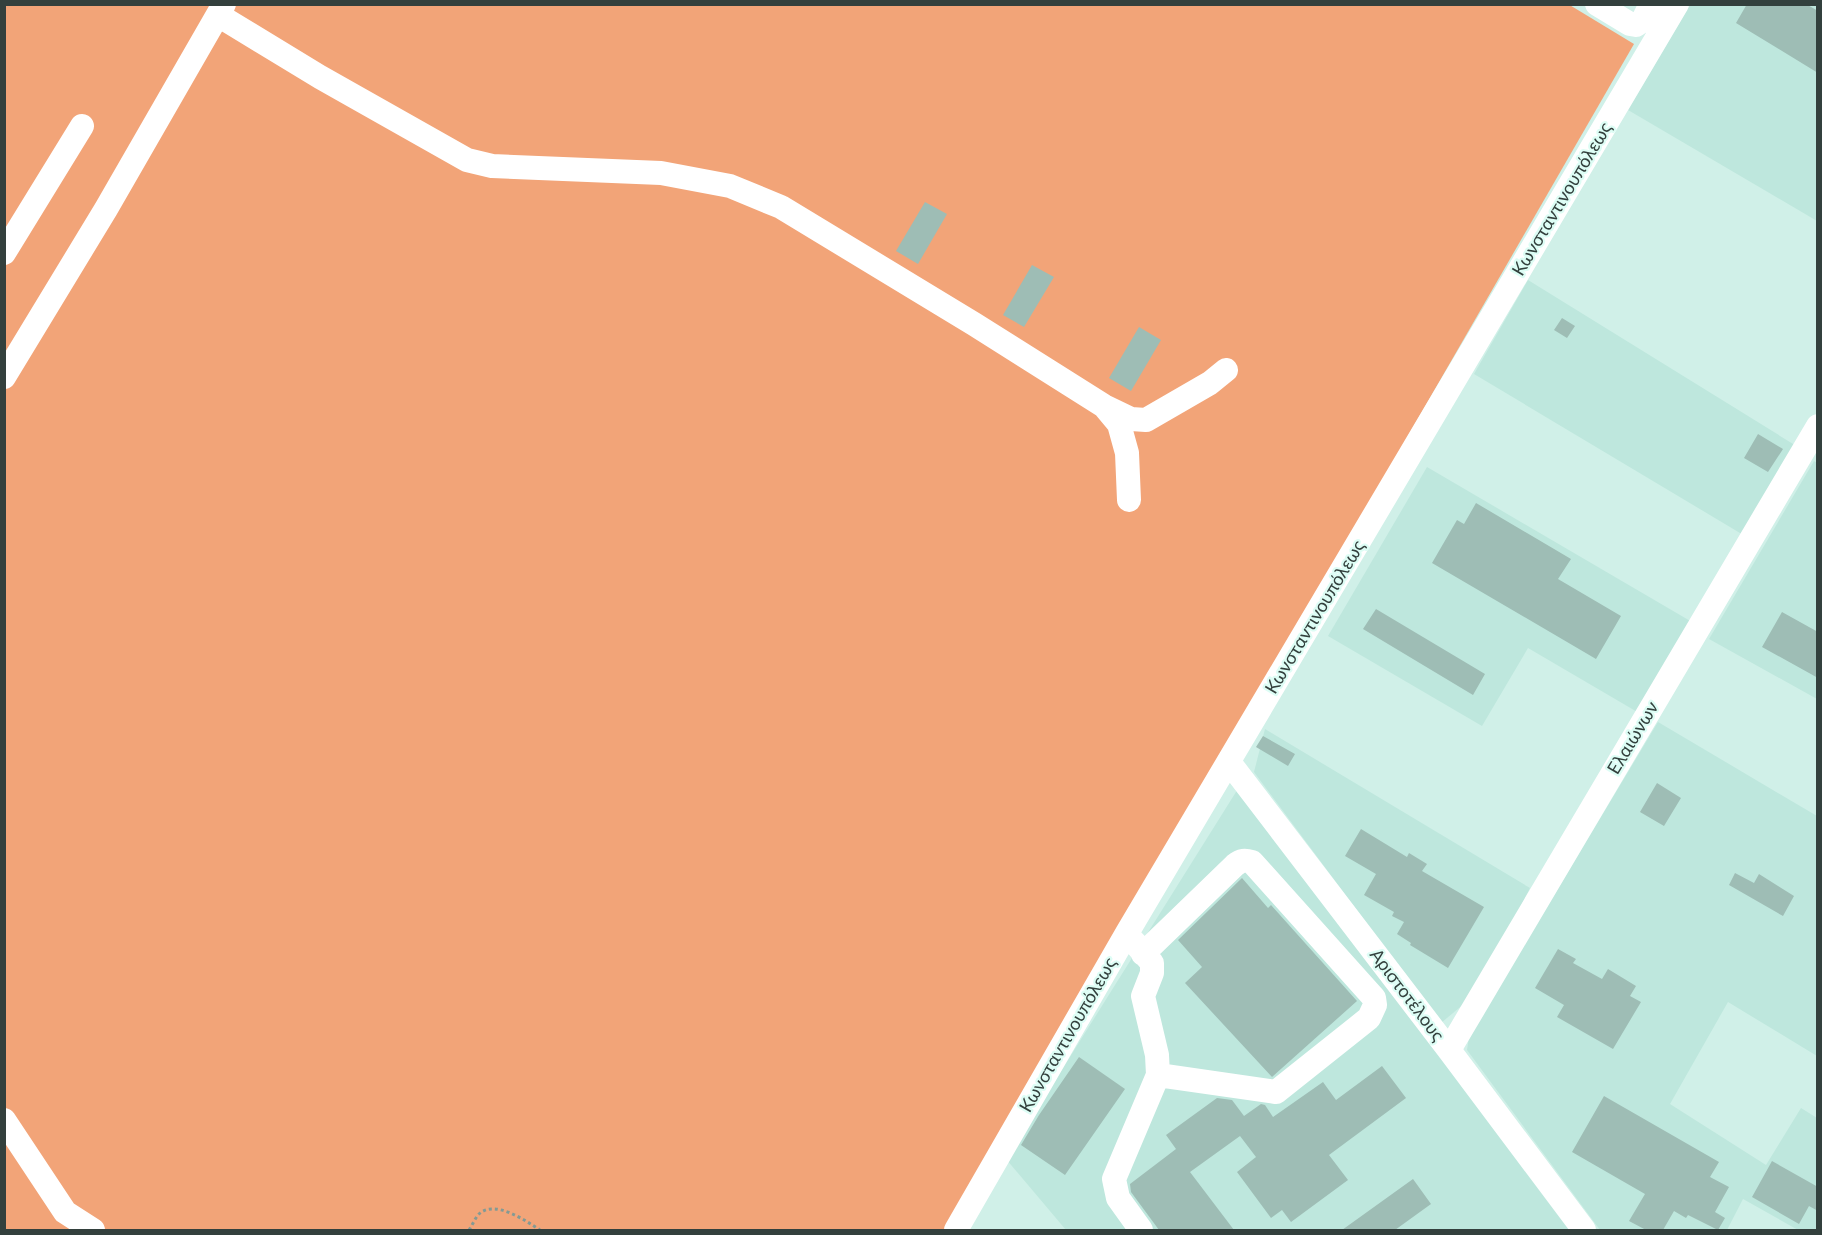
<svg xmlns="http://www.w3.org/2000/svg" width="1822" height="1235" viewBox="0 0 1822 1235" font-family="Lato,sans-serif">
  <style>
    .built { fill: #bee7dd }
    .green { fill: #f2a478 }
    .building { fill: #9ebdb5 }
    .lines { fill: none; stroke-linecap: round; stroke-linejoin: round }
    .path { stroke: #839a94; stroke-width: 3; stroke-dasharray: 3 3; stroke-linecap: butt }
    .minor { stroke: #fff; stroke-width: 24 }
    .labels { text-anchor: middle; stroke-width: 4.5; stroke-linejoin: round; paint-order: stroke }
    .street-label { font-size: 18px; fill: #33403d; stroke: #ddfdf5 }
  </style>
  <rect width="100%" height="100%" fill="#d0f0e8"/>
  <path class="built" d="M1690,5h127v216l-189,-111z
    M1528,280l270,167 -53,89 -271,-162z
    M1814,461l3,2v236l-108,-60z
    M1427,467l265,155 -53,91 -111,-65 -46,78 -154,-90z
    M1658,722l159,94v240l-89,-54 -58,102 96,61 35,-57 16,10v112h-19l-55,-31 -16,31h-127l-133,-180 2,-13z
    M1265,729l265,159 -53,105 -36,30 -187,-251z
    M1246,776l338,454h-518l-60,-71z"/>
  <path class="green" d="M1568,4l66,40 -684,1186h-945v-1225z"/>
  <path class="building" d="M1747,4h59l12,7v62l-82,-50z
    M925,202l22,12 -29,50 -22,-13z
    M1032,265l22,12 -30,50 -21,-12z
    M1562,318l13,8 -8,12 -13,-8z
    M1139,327l22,13 -30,51 -22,-13z
    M1758,434l25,15 -15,23 -24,-14z
    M1476,503l95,56 -13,20 63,37 -25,43 -164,-96 25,-43 7,4z
    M1376,609l109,65 -12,21 -110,-66z
    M1782,612l36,20v46l-56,-31z
    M1263,736l32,18 -7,12 -32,-19z
    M1657,783l24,15 -17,28 -24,-14z
    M1361,829l46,28 2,-4 18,11 -5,7 62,36 -36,61 -38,-23 1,-2 -14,-9 7,-12 -12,-6 2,-4 -30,-17 12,-21 -31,-18z
    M1735,873l19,10 5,-9 35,22 -11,20 -54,-31z
    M1242,878l26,30 3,-3 86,96 -85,76 -87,-94 17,-16 -24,-27z
    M1558,949l18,10 -3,4 29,16 6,-10 28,17 -6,10 11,6 -28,47 -56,-32 7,-12 -29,-17z
    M1079,1057l46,32 -60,86 -44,-30 18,-30z
    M1382,1066l24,32 -77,57 19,25 -57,42 -9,-12 -11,8 -34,-46 19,-15 -16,-21 -50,36 44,58h-75l-28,-38 -1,-8 46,-35 -10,-14 51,-37 15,2 12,16 17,-12 4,1 8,12 50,-35 13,18z
    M1604,1096l115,66 -9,15 19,10 -14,25 10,6 -7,12 -30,-15 -2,3 -12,-7 -11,19h-17l-17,-9 16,-27 -73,-42z
    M1772,1161l46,26v24l-9,-5 -10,18 -47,-27z
    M1413,1179l18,25 -36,26h-53z"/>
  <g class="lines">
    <path class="path" d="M469,1230c3,-4 6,-12 10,-16 16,-15 47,7 61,16"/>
    <path class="minor" d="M1597,4l33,20 6,1 7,-5 8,-16
      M218,15l102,62 147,83 25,6 169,7 69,13 51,21 193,117 130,82 27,13 15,1 64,-37 16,-13
      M4,253l78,-127
      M4,377l102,-168 118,-205
      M1104,406l15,18 8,29 2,47
      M1229,762l220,288 135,180
      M1134,942l18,21v10l-9,23 14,59 1,20 -44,104 4,19 23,32
      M1143,954l92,-89c6,-5 10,-5 17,-3l122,136 1,7 -6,13 -93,74 -118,-17
      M1449,1050l369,-624
      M4,1120l61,92 28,18
      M956,1230l171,-297 550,-929"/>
  </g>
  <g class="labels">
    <g class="street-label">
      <text transform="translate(1562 199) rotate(-59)" y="6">Κωνσταντινουπόλεως</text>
      <text transform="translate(1315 617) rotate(-59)" y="6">Κωνσταντινουπόλεως</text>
      <text transform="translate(1633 738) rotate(-59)" y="6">Ελαιώνων</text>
      <text transform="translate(1407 995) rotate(53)" y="6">Αριστοτέλους</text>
      <text transform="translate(1068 1035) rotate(-60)" y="6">Κωνσταντινουπόλεως</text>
    </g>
  </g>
  <rect width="1822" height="1235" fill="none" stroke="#33403d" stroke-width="12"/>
</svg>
